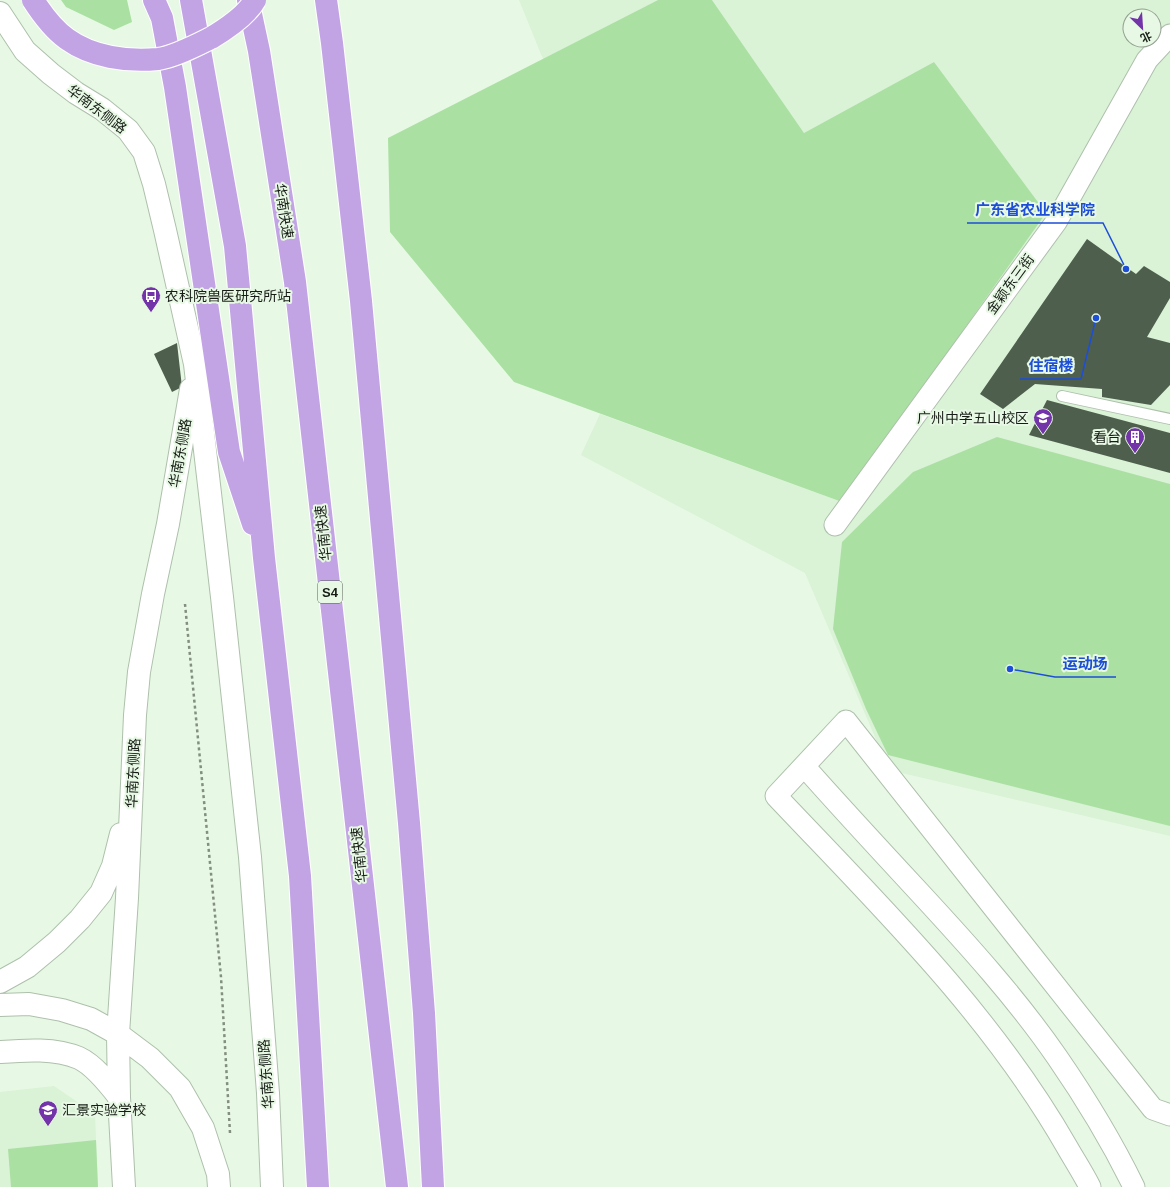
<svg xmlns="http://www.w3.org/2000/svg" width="1170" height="1187" viewBox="0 0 1170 1187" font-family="Helvetica,'Noto Sans SC',sans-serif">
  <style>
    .built { fill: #daf2d6; fill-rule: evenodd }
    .green { fill: #abe0a3 }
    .building { fill: #4f5f4d }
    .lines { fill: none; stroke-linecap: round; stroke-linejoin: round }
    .service-casing { stroke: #aec0ac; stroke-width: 12 }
    .minor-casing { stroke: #aec0ac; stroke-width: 23 }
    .tertiary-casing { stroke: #aec0ac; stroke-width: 24 }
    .motorway-casing { stroke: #fff; stroke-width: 24 }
    .path { stroke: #838f81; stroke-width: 2.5; stroke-dasharray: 3 3; stroke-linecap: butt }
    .service { stroke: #fff; stroke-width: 10 }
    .minor { stroke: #fff; stroke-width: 21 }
    .tertiary { stroke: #fff; stroke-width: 22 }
    .motorway { stroke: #c2a4e5; stroke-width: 22 }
    .motorway-bridge-casing { stroke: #fff; stroke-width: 24; stroke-linecap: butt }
    .motorway-bridge { stroke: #c2a4e5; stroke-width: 22 }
    .labels { text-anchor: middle; stroke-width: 4; stroke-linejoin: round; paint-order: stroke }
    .shield { fill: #e7f9e4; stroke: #555f54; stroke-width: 1 }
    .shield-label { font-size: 13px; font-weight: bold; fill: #171d16 }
    .street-label { font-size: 14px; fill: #171d16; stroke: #e7f9e4 }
    .poi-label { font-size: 14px; fill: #171d16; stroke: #e7f9e4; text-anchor: start }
    .leader { fill: none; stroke: #1d4ed8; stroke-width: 1.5 }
    .callout-dot { fill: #1d4ed8; stroke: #e7f9e4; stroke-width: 1.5 }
    .callout-label { font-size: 15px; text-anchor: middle; font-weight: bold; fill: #1d4ed8; stroke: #e7f9e4; stroke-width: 4; stroke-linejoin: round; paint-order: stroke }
  </style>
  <rect width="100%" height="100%" fill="#e7f9e4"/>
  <path class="built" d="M519,0h139l-115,59z
    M712,0h458v836l-281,-66 -84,-197 -224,-118 19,-41 242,88 92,-440 -130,71zM1130,16h24v24h-24z
    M54,1086l41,28 3,73h-98v-95z"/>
  <path class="green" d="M61,0h66l5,22 -18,8 -48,-23z
    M658,0h54l92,133 130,-71 112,151 -204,289 -328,-120 -124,-150 -2,-94z
    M997,437l173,47v342l-282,-71 -22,-46 -33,-80 9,-87 71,-70z
    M96,1140l2,47h-87l-3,-38z"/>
  <path class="building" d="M1087,239l49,35 8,-8 26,16v16l-23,39 23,6v42l-19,20 -49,-8v-8l-67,-5 -32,25 -23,-15z
    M177,343l5,44 -10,5 -18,-38z
    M1047,400l123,33v40l-141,-38z"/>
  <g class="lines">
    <defs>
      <path id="service" d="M1062,396l108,23"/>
      <path id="minor" d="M835,525l221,-303 91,-162 23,-25
        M804,766c38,43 77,85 116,127 48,52 97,106 137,164 29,42 55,85 77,130
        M1090,1187c-7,-14 -15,-26 -23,-40 -76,-133 -186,-240 -291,-351l70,-75 307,388 17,6"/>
      <path id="tertiary" d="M0,13l25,38 26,23 25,19 26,16 26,21 16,22 10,32 11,46 30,134 27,233 28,260 18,236 4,94
        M0,982l27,-15 30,-25 23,-23 21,-26 12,-27 8,-32
        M0,1005l29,-1 33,6 29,9 27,15 32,24 30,30 23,40 15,46 1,13
        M0,1052c26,-2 55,-4 79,6 15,7 30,26 40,39
        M124,1187l-5,-90 -1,-63 9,-136 8,-183 4,-43 14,-78 15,-70 23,-135"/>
      <path id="motorway" d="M154,0l8,18 13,69 54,365 24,72
        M191,0l44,246 29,312 36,318 18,311
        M248,0l11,51 36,231 102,905
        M326,0l6,43 29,258 48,522 15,190 9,174"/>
    </defs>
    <use href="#service" class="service-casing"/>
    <use href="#minor" class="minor-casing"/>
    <use href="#tertiary" class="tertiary-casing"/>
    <use href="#motorway" class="motorway-casing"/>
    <path class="path" d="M185,604l36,373 9,156"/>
    <use href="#service" class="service"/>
    <use href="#minor" class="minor"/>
    <use href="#tertiary" class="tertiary"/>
    <use href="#motorway" class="motorway"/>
    <defs>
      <path id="motorway-bridge" d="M33,0c9,14 20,29 34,39 25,18 60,23 91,20 16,-2 39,-14 53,-21 15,-9 36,-23 44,-38"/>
    </defs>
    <use href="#motorway-bridge" class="motorway-bridge-casing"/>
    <use href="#motorway-bridge" class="motorway-bridge"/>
  </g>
  <defs>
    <symbol id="bus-pin" viewBox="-11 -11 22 30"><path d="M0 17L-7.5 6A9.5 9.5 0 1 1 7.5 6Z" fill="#7434a9" stroke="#e7f9e4"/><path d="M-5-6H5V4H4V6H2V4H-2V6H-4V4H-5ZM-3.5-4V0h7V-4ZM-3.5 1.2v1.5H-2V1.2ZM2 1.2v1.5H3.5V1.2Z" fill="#fff"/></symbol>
    <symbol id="school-pin" viewBox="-11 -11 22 30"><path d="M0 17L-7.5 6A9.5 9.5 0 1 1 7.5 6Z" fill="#7434a9" stroke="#e7f9e4"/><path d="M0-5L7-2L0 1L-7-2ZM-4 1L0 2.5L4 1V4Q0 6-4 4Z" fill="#fff"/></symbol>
    <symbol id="building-pin" viewBox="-11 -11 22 30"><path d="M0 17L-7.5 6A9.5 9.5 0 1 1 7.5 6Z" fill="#7434a9" stroke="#e7f9e4"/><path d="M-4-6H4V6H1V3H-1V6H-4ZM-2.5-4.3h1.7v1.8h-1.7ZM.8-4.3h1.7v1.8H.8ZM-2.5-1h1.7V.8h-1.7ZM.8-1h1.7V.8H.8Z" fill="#fff"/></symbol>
  </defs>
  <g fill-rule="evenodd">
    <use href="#bus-pin" x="140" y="285" width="22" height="30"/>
    <use href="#school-pin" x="1032" y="407" width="22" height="30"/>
    <use href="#building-pin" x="1124" y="426" width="22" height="30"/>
    <use href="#school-pin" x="37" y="1099" width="22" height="30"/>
  </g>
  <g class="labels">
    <rect class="shield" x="318" y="581" width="24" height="22" rx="3"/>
    <g class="shield-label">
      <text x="330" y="597">S4</text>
    </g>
    <g class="street-label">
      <text transform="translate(97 109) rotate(37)" y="5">华南东侧路</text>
      <text transform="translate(284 211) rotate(81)" y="5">华南快速</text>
      <text transform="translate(1010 284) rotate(-54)" y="5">金颖东三街</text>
      <text transform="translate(180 453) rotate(-80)" y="5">华南东侧路</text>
      <text transform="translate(323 533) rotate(-96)" y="5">华南快速</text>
      <text transform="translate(133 773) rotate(-87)" y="5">华南东侧路</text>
      <text transform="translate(359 855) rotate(-96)" y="5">华南快速</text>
      <text transform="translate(266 1074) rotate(-94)" y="5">华南东侧路</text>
    </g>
    <g class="poi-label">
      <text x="165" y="301">农科院兽医研究所站</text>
      <text x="1029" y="423" text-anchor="end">广州中学五山校区</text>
      <text x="1121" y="442" text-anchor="end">看台</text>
      <text x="62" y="1115">汇景实验学校</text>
    </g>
  </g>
  <path class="leader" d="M1126 269L1103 223H967M1096 318L1081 379H1020M1010 669L1055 677H1116"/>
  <g class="callout-dot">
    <circle cx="1126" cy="269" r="4"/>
    <circle cx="1096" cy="318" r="4"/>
    <circle cx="1010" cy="669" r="4"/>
  </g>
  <g class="callout-label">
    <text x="1035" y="215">广东省农业科学院</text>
    <text x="1051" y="371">住宿楼</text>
    <text x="1085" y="669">运动场</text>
  </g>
  <g transform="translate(1142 28) rotate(155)"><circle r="19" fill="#e7f9e4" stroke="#94a192"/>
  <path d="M0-3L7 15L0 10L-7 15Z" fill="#7434a9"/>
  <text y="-6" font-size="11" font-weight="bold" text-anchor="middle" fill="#171d16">北</text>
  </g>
</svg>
